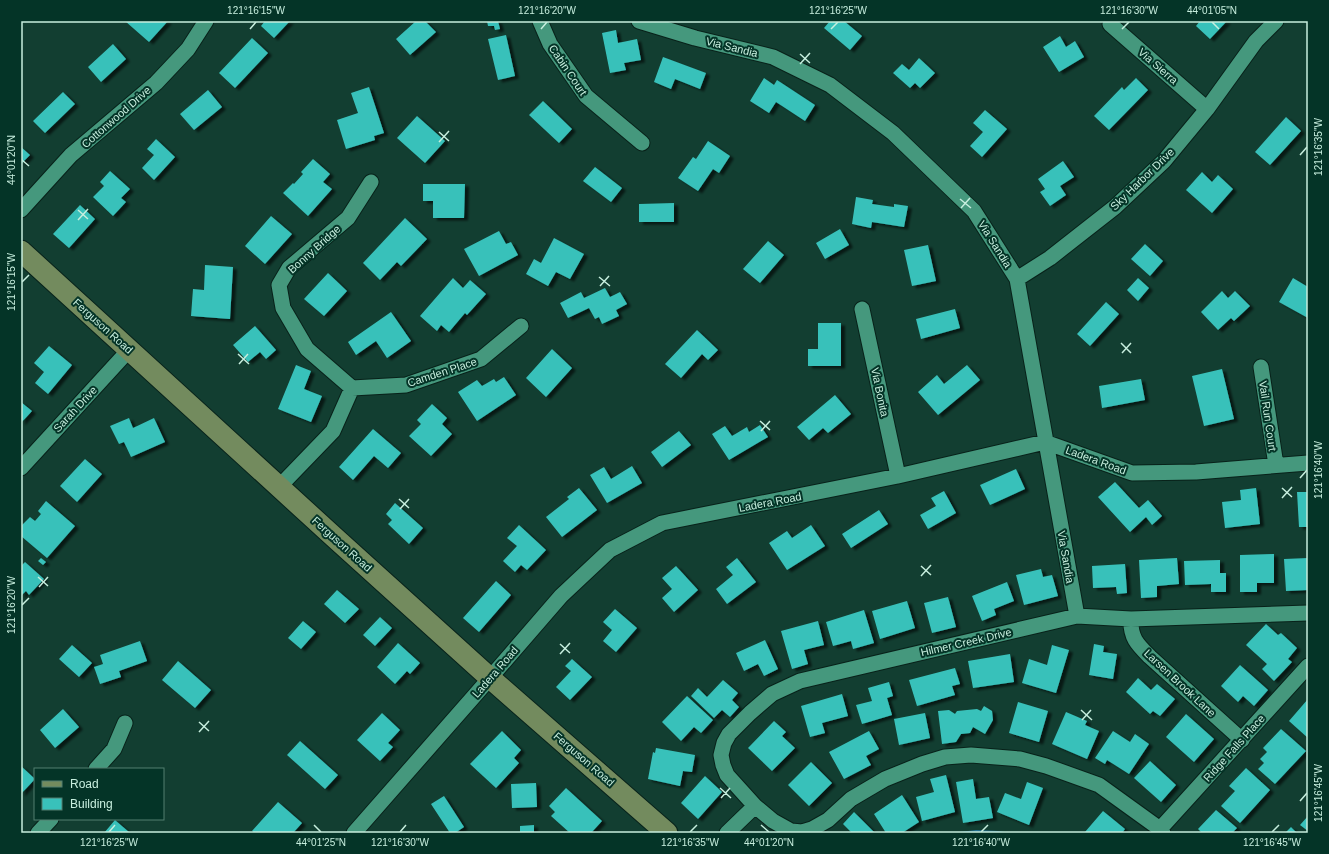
<svg xmlns="http://www.w3.org/2000/svg" width="1329" height="854" viewBox="0 0 1329 854" font-family="Arial,sans-serif">
  <style>
    .water { fill: #217293 }
    .building { fill: #39c1ba; filter: url(#shadow) }
    .lines { fill: none; stroke-linecap: round; stroke-linejoin: round }
    .street-casing { stroke: #08221a; stroke-width: 17 }
    .secondary-casing { stroke: #08221a; stroke-width: 23 }
    .street { stroke: #45987d; stroke-width: 15 }
    .secondary { stroke: #738b5e; stroke-width: 21 }
    .ticks { fill: none; stroke: #c7eede; stroke-width: 1.5 }
    .labels { text-anchor: middle; stroke-width: 4; stroke-linejoin: round; paint-order: stroke }
    .street-label { font-size: 11px; fill: #c7eede; stroke: #043427 }
    .neatline { fill: none; stroke: #c7eede; stroke-width: 1.5 }
    .ticks-label { font-size: 10px; text-anchor: middle; fill: #c7eede }
  </style>
  <defs>
    <filter id="shadow"><feDropShadow dx="4" dy="2.5" stdDeviation="1" flood-color="#0009"/></filter>
  </defs>
  <rect width="100%" height="100%" fill="#123e31"/>
  <path class="water" d="M976,830l22,1 12,2h-58z"/>
  <path class="building" d="M125,21h43l-19,21z
    M265,21h25l-16,17 -13,-12z
    M416,21h9l11,11 -26,23 -14,-16z
    M487,21h11l2,8 -5,1 -1,-4h-6z
    M830,21h14l18,15 -12,14 -26,-22z
    M1200,21h27l-17,18 -14,-13z
    M616,30l2,13 19,-4 4,21 -17,3 2,7 -16,3 -8,-40z
    M506,35l9,41 -17,4 -10,-41z
    M1060,36l6,11 9,-6 9,16 -25,15 -16,-25z
    M252,38l16,15 -33,35 -16,-15z
    M113,44l13,15 -25,23 -13,-15z
    M663,57l43,16 -6,16 -25,-10 -4,10 -17,-7z
    M919,58l16,15 -15,15 -5,-5 -5,5 -17,-15 9,-9 7,6z
    M764,78l10,7 3,-5 38,25 -10,16 -29,-19 -7,11 -19,-12z
    M1136,78l12,12 -39,40 -15,-14 28,-29 2,3z
    M369,87l15,46 -10,3 1,4 -29,9 -9,-29 21,-7 -7,-20z
    M208,90l14,17 -28,23 -14,-16z
    M63,92l12,12 -30,29 -12,-12z
    M543,101l29,28 -13,14 -30,-28z
    M985,110l22,19 -25,28 -12,-11 13,-14 -10,-9z
    M417,116l28,25 -20,22 -28,-25z
    M1286,117l15,14 -31,34 -15,-13z
    M156,139l19,18 -21,23 -12,-12 12,-13 -7,-6z
    M708,141l22,15 -11,17 -6,-4 -15,22 -20,-13 15,-21 3,2z
    M21,147l9,8 -9,9z
    M313,159l17,15 -7,8 9,7 -24,27 -25,-23 10,-10 1,1 9,-10 -2,-2z
    M1063,161l11,16 -14,9 6,9 -16,11 -10,-14 5,-3 -7,-10z
    M595,167l27,21 -11,14 -28,-21z
    M110,171l20,18 -9,9 5,4 -13,14 -20,-19 11,-11 -4,-4z
    M1202,172l10,10 6,-7 15,14 -21,24 -26,-23z
    M423,184h42l-1,34h-31v-17h-10z
    M856,197l17,3 -1,4 22,3v-3l14,2 -4,21 -32,-5 -1,6 -19,-4z
    M674,203v19h-35v-18z
    M80,205l15,14 -26,29 -16,-14z
    M271,216l21,18 -27,30 -20,-18z
    M405,218l22,21 -26,27 -4,-4 -17,18 -17,-17z
    M840,229l9,16 -24,14 -9,-16z
    M499,231l7,13 5,-2 7,13 -39,21 -15,-27z
    M554,238l30,16 -14,25 -14,-7 -8,14 -22,-12 8,-15 7,4z
    M768,241l16,14 -24,28 -17,-14z
    M1145,244l18,17 -13,15 -19,-17z
    M928,245l8,36 -24,5 -8,-36z
    M205,265l28,2 -3,52 -39,-3 2,-27 11,1z
    M328,273l19,18 -23,25 -20,-17z
    M453,278l10,10 7,-8 16,14 -19,21 -2,-2 -16,19 -8,-7 -4,6 -17,-15z
    M1138,278l11,10 -11,13 -11,-11z
    M1293,278l15,9v31l-29,-16z
    M605,288l5,9 10,-5 7,12 -11,6 3,6 -17,8 -3,-7 -4,2 -6,-11 -21,10 -8,-15 21,-11 3,6z
    M1222,291l6,7 7,-7 15,15 -16,15 -3,-3 -13,12 -17,-18z
    M1106,302l13,12 -29,32 -13,-12z
    M955,309l5,19 -39,11 -5,-20z
    M391,312l20,29 -24,17 -11,-17 -20,14 -8,-13z
    M818,323h23v43h-33v-17h10z
    M255,326l21,24 -10,9 -6,-7 -12,10 -15,-17z
    M697,330l21,20 -10,10 -6,-6 -21,24 -16,-14z
    M49,346l23,19 -24,29 -13,-11 9,-11 -10,-9z
    M552,349l20,19 -26,29 -20,-19z
    M296,365l15,6 -7,18 18,7 -11,26 -33,-13z
    M967,365l13,15 -42,35 -20,-23 19,-17 7,9z
    M1222,369l12,50 -30,7 -12,-50z
    M504,377l12,18 -39,26 -19,-29 19,-12 5,6 12,-7 2,3z
    M1141,379l4,21 -43,8 -3,-22z
    M835,395l16,19 -23,19 -5,-5 -14,12 -12,-13z
    M21,402l11,9 -11,12z
    M432,404l15,14 -5,6 10,10 -21,22 -22,-20 12,-12 -4,-4z
    M129,418l4,10 21,-10 11,24 -34,15 -7,-15 -5,2 -9,-18z
    M760,425l8,12 -39,23 -17,-26 13,-8 7,10 15,-9 2,5z
    M373,429l28,24 -13,15 -14,-12 -21,24 -14,-13z
    M679,431l12,14 -29,22 -11,-15z
    M85,459l17,15 -25,28 -17,-16z
    M632,466l10,17 -35,20 -17,-28 14,-8 7,12z
    M1016,469l9,20 -35,16 -10,-20z
    M1115,482l24,26 9,-8 14,16 -10,9 -6,-8 -16,15 -32,-35z
    M579,488l18,22 -35,27 -16,-20 23,-18 -2,-2z
    M1256,488l4,36 -35,4 -3,-26 19,-2 -1,-10z
    M944,491l12,22 -28,16 -8,-14 16,-9 -5,-8z
    M1297,492h11v35h-9z
    M46,501l29,25 -28,32 -26,-22v-10l9,-9 5,4 6,-7 -3,-3z
    M395,503l28,25 -14,16 -21,-20 4,-4 -6,-6z
    M879,510l9,14 -37,24 -9,-14z
    M519,525l27,25 -19,20 -6,-5 -6,7 -12,-11 14,-15 -10,-8z
    M811,525l14,21 -38,24 -18,-27 18,-12 5,7z
    M1274,554v29h-17v9h-17v-37z
    M41,558l5,4 -3,3 -5,-4z
    M737,558l19,24 -29,22 -11,-15 17,-14 -7,-8z
    M1177,558l2,26 -22,2v11l-16,1 -2,-38z
    M1308,558v32l-22,1 -2,-32z
    M1220,560v13h6v19h-15v-8l-26,1 -1,-24z
    M25,562l19,17 -15,16 -3,-4 -5,5v-30z
    M1125,564l2,29 -10,1 -1,-7 -23,1 -1,-22z
    M676,566l22,24 -24,22 -12,-14 10,-9 -10,-11z
    M1041,569l2,8 9,-2 6,21 -34,9 -8,-30z
    M496,581l15,14 -32,37 -16,-14z
    M1007,582l7,19 -20,8 2,6 -14,6 -10,-25z
    M337,590l22,19 -14,14 -21,-19z
    M948,597l8,30 -24,6 -8,-30z
    M907,601l8,27 -35,11 -8,-28z
    M615,609l22,19 -21,24 -13,-11 9,-11 -9,-8z
    M864,610l10,33 -21,6 -2,-8 -18,5 -7,-24z
    M380,617l12,11 -17,18 -12,-11z
    M303,621l13,11 -15,17 -13,-11z
    M818,621l6,24 -20,5 4,14 -16,5 -11,-38z
    M1266,624l12,11 3,-2 16,15 -9,11 4,3 -18,19 -12,-12 5,-5 -21,-19z
    M765,640l13,29 -14,7 -6,-12 -14,7 -8,-18z
    M140,641l7,20 -28,10 2,6 -21,7 -6,-17 9,-3 -3,-9z
    M398,643l22,20 -10,11 -3,-3 -12,13 -18,-17z
    M1094,644l10,2 -1,6 14,2 -4,25 -24,-4z
    M72,645l20,18 -13,14 -20,-18z
    M1052,645l17,5 -13,43 -34,-10 7,-24 18,6z
    M1010,654l4,28 -41,6 -5,-27z
    M572,659l20,18 -22,23 -14,-13 15,-16 -6,-5z
    M178,661l33,29 -16,18 -33,-28z
    M1240,665l28,25 -14,16 -11,-10 -5,6 -17,-16z
    M955,668l5,16 -8,2 3,9 -38,11 -8,-26z
    M1138,678l13,12 6,-6 18,15 -15,17 -7,-5 -3,3 -24,-22z
    M723,680l15,13 -6,7 7,7 -9,10 -8,-7 -8,8 -23,-22 7,-8 9,9z
    M889,682l4,14 -6,2 5,17 -30,9 -6,-19 16,-4 -4,-13z
    M842,694l6,22 -26,7 3,10 -15,4 -9,-31z
    M687,696l26,24 -12,13 -7,-6 -13,14 -19,-19z
    M1308,699v39l-19,-17z
    M1018,702l30,9 -9,31 -30,-9z
    M984,706l8,5 1,9 -8,14 -12,-7 -3,6 -9,1 -5,8 -14,2 -4,-33 11,-1 6,4 2,-3 20,-2 4,2z
    M63,709l16,18 -24,21 -15,-18z
    M1066,712l21,9 -2,4 14,6 -12,28 -35,-15z
    M382,713l18,17 -12,13 5,4 -13,14 -23,-21z
    M925,713l5,25 -31,7 -5,-26z
    M1186,714l28,25 -20,23 -28,-25z
    M774,721l12,11 -4,4 13,12 -23,23 -24,-23z
    M1281,729l25,22 -31,33 -17,-15 6,-6 -4,-4 7,-7 -4,-4z
    M502,731l19,19 -7,8 5,5 -23,25 -26,-24z
    M869,731l10,18 -13,7 5,9 -27,14 -15,-27z
    M1113,731l17,11 5,-8 14,10 -20,30 -22,-14 -2,4 -10,-6z
    M300,741l38,34 -13,14 -38,-34z
    M656,748l39,7 -3,17 -9,-1 -3,15 -32,-7 5,-27 2,1z
    M1150,761l26,24 -15,17 -27,-24z
    M811,762l21,21 -23,23 -21,-21z
    M21,766l14,13 -14,15z
    M1246,768l24,22 -30,33 -19,-17 14,-15 -6,-5z
    M946,775l9,37 -33,9 -6,-24 18,-5 -4,-13z
    M705,776l17,16 -24,27 -17,-16z
    M973,779l3,20 13,-2 4,21 -30,5 -7,-41z
    M1027,782l16,6 -14,37 -32,-13 8,-19 16,6z
    M536,783l1,24 -25,1 -1,-24z
    M566,788l36,33 -11,12h-21l-19,-17 4,-4 -6,-6z
    M902,795l17,27 -17,11h-16l-12,-19z
    M444,796l20,31 -9,6h-5l-19,-29z
    M278,802l24,21 -9,10h-38l-3,-2z
    M1216,810l21,18 -5,5h-30l-4,-4z
    M1103,811l22,18 -3,4 -37,-1z
    M854,812l21,21h-23l-9,-9z
    M1308,816v15l-8,-6z
    M115,820l15,13h-26z
    M534,825v8h-14v-7z
    M1291,827l6,6h-12z"/>
  <g class="lines">
    <defs>
      <path id="street" d="M540,21l10,23 36,52 56,47
        M639,21l56,17 78,19 57,28 63,48 81,78 43,68 60,337
        M1110,24l97,85
        M21,210l50,-55 85,-72 32,-34 18,-28
        M1017,279l33,-21 65,-51 49,-46 43,-52 49,-68 20,-20
        M862,309l36,167
        M1261,367l15,98
        M352,388l54,-3 75,-26 40,-33
        M21,468l108,-118
        M279,487l54,-56 19,-43 -45,-39 -24,-41 -4,-23 10,-17 59,-50 23,-36
        M1131,619c-1,19 7,26 19,38l92,83
        M96,769l18,-20 11,-26
        M1160,829l148,-163
        M38,833l13,-14
        M354,833l136,-155 71,-82 49,-46 52,-27 236,-47 147,-34 87,31 64,-1 112,-9
        M727,833l28,-27
        M1163,833l-3,-4 -61,-44 -53,-19 -26,-7 -49,-4 -26,2 -23,7 -37,15 -34,20 -23,21 -16,9 -10,3 -11,-1 -18,-10 -18,-15 -28,-31 -4,-10 -2,-10 3,-12 5,-9 21,-21 22,-19 28,-13 277,-65 54,3 177,-6"/>
      <path id="secondary" d="M21,251l313,286 156,141 177,155"/>
    </defs>
    <use href="#street" class="street-casing"/>
    <use href="#secondary" class="secondary-casing"/>
    <use href="#street" class="street"/>
    <use href="#secondary" class="secondary"/>
  </g>
  <path class="ticks" d="M1212,22l7,7M250,29l6,-7M541,29l6,-7M831,29l7,-7M1122,29l7,-7M800,54l10,9M800,64l10,-11M439,132l10,9M439,142l10,-11M1300,155l7,-8M22,160l7,6M960,199l11,9M961,208l9,-10M78,210l10,9M78,220l10,-11M599,277l11,9M22,282l7,-7M600,286l9,-10M1121,343l10,10M1122,353l9,-10M238,354l11,10M239,364l9,-10M760,421l10,9M761,431l9,-10M1300,478l7,-8M1282,488l10,9M1282,498l10,-11M399,499l10,9M400,509l9,-10M921,566l10,9M921,576l10,-11M38,577l10,9M39,587l9,-10M22,605l7,-7M560,644l10,9M560,654l10,-11M1081,710l11,10M1082,720l9,-10M199,722l10,9M199,732l10,-11M720,788l11,10M721,798l9,-10M1300,801l7,-8M314,825l7,7M761,825l8,7M109,832l6,-7M400,832l6,-7M690,832l7,-7M981,832l7,-7M1272,832l7,-7"/>
  <g class="labels">
    <g class="street-label">
      <text transform="translate(732 47) rotate(14)" y="4">Via Sandia</text>
      <text transform="translate(1158 66) rotate(41)" y="4">Via Sierra</text>
      <text transform="translate(568 70) rotate(56)" y="4">Cabin Court</text>
      <text transform="translate(116 117) rotate(-41)" y="4">Cottonwood Drive</text>
      <text transform="translate(1142 179) rotate(-44)" y="4">Sky Harbor Drive</text>
      <text transform="translate(995 244) rotate(58)" y="4">Via Sandia</text>
      <text transform="translate(314 249) rotate(-42)" y="4">Bonny Bridge</text>
      <text transform="translate(103 326) rotate(42)" y="4">Ferguson Road</text>
      <text transform="translate(442 372) rotate(-18)" y="4">Camden Place</text>
      <text transform="translate(880 392) rotate(78)" y="4">Via Bonita</text>
      <text transform="translate(75 409) rotate(-47)" y="4">Sarah Drive</text>
      <text transform="translate(1268 416) rotate(82)" y="4">Vail Run Court</text>
      <text transform="translate(1096 460) rotate(20)" y="4">Ladera Road</text>
      <text transform="translate(770 502) rotate(-11)" y="4">Ladera Road</text>
      <text transform="translate(342 544) rotate(42)" y="4">Ferguson Road</text>
      <text transform="translate(1066 557) rotate(80)" y="4">Via Sandia</text>
      <text transform="translate(966 642) rotate(-13)" y="4">Hilmer Creek Drive</text>
      <text transform="translate(495 672) rotate(-49)" y="4">Ladera Road</text>
      <text transform="translate(1180 683) rotate(43)" y="4">Larsen Brook Lane</text>
      <text transform="translate(1234 748) rotate(-48)" y="4">Ridge Falls Place</text>
      <text transform="translate(584 759) rotate(41)" y="4">Ferguson Road</text>
    </g>
  </g>
  <rect width="1329" height="854" fill="none" stroke="#043427" stroke-width="44"/>
  <rect x="34" y="768" width="130" height="52" fill="#043427" stroke="#527e70"/>
  <rect x="42" y="781" width="20" height="6" fill="#738b5e" stroke="#527e70"/>
  <text x="70" y="788" font-size="12" fill="#c7eede">Road</text>
  <rect x="42" y="798" width="20" height="12" fill="#39c1ba" stroke="#527e70"/>
  <text x="70" y="808" font-size="12" fill="#c7eede">Building</text>
  <rect x="22" y="22" width="1285" height="810" class="neatline"/>
  <g class="ticks-label">
    <text x="256" y="14">121°16'15"W</text>
    <text x="547" y="14">121°16'20"W</text>
    <text x="838" y="14">121°16'25"W</text>
    <text x="1129" y="14">121°16'30"W</text>
    <text x="1212" y="14">44°01'05"N</text>
    <text transform="translate(1318 147) rotate(-90)" y="4">121°16'35"W</text>
    <text transform="translate(11 160) rotate(-90)" y="4">44°01'20"N</text>
    <text transform="translate(11 282) rotate(-90)" y="4">121°16'15"W</text>
    <text transform="translate(1318 470) rotate(-90)" y="4">121°16'40"W</text>
    <text transform="translate(11 605) rotate(-90)" y="4">121°16'20"W</text>
    <text transform="translate(1318 793) rotate(-90)" y="4">121°16'45"W</text>
    <text x="109" y="846">121°16'25"W</text>
    <text x="321" y="846">44°01'25"N</text>
    <text x="400" y="846">121°16'30"W</text>
    <text x="690" y="846">121°16'35"W</text>
    <text x="769" y="846">44°01'20"N</text>
    <text x="981" y="846">121°16'40"W</text>
    <text x="1272" y="846">121°16'45"W</text>
  </g>
</svg>
